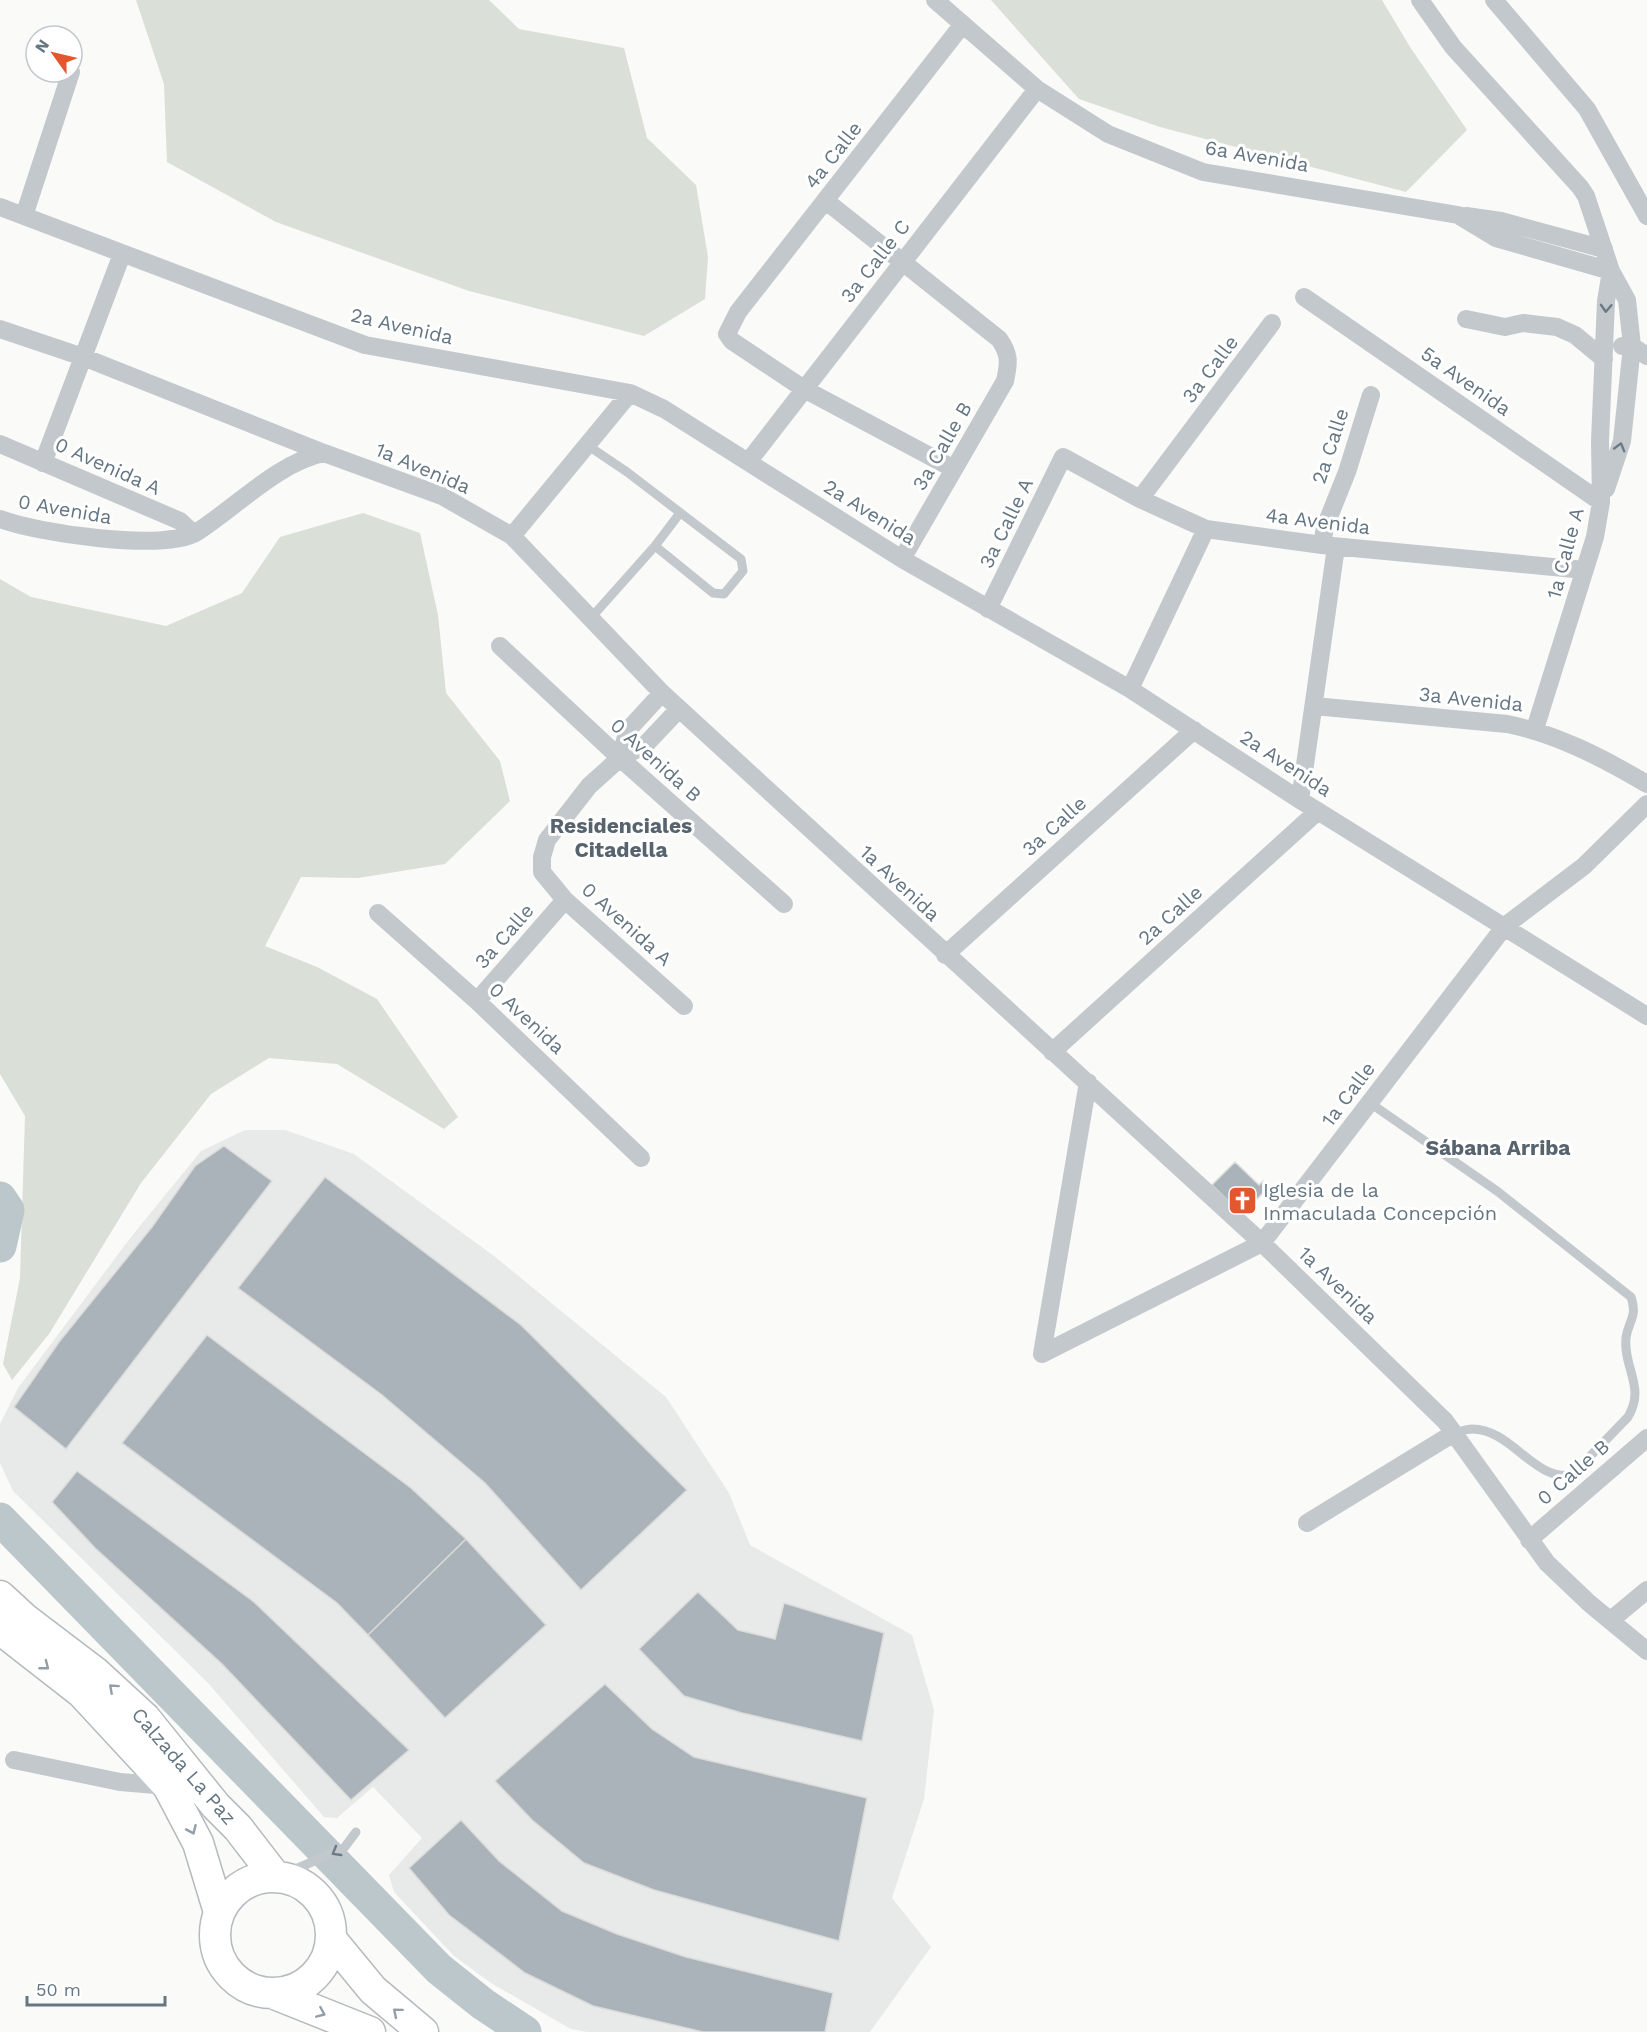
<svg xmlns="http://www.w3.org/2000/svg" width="1647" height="2032" viewBox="0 0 1647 2032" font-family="'Work Sans',sans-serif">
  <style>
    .built { fill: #e8e9e9 }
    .green { fill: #dadfd7 }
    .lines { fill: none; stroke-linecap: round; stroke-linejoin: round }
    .river { stroke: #bbc7cb; stroke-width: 33 }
    .building { fill: #aab3b9; stroke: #dcdcda; stroke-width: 1.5 }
    .primary-casing { stroke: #b5babe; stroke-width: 33 }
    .lane { stroke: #c3c8cc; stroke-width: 9 }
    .street { stroke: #c3c8cc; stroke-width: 18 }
    .primary { stroke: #fff; stroke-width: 30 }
    .oneway { stroke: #6a7a87 }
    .oneway2 { stroke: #939fa8 }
    .labels { text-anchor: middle; stroke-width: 6; stroke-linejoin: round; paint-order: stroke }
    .street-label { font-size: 20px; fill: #657683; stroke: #fff }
    .poi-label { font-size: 20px; fill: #657683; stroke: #fff; text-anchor: start }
    .neighbourhood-label { font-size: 21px; font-weight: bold; fill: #57646e; stroke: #fff }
  </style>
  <rect width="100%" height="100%" fill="#fafaf8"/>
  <path class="built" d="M245,1130h40l69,24 140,102 172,141 63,96 21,52 162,90 22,75 -10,89 -32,99 39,49 -61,85h-283l-16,-3 -80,-46 -37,-27 -60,-64 -5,-17 33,-37 -49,-51 -36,31 -13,-1 -116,-134 -195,-192 -13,-28v-39l18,-36 113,-151 70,-86z"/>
  <path class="green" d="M136,0h353l30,29 105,19 23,90 49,47 12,72 -3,42 -61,37 -175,-45 -193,-69 -109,-60 -3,-78z
    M991,0h391l28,47 57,83 -61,62 -246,-65 -81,-28z
    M363,513l57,20 18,82 8,78 54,68 10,40 -65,63 -87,14 -57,-1 -36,69 52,21 60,32 81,118 -14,12 -107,-65 -68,-6 -58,36 -70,89 -92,151 -37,46 -9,-16 17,-86 5,-162 -25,-42v-495l31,18 135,29 76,-33 38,-56z"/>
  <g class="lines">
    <path class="river" d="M0,1198l8,12 -8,36
      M0,1519l439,450 44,35 42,28"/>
  </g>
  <path class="building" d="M224,1146l48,35 -206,268 -52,-42 45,-65 93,-115 43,-61z
    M1235,1162l24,23 4,-4 6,6 -27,27 -30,-29z
    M325,1177l196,148 166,165 -106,100 -96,-107 -103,-88 -144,-107z
    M207,1335l204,153 55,51 -98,96 -31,-32 -215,-160z
    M77,1471l177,131 155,148 -58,50 -129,-136 -127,-116 -43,-46z
    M466,1539l80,86 -101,93 -77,-83z
    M698,1592l40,38 37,9 9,-36 100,30 -22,108 -120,-28 -58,-17 -45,-47z
    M605,1684l47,45 42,28 173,41 -28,143 -185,-51 -70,-27 -52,-43 -37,-39z
    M461,1820l38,41 63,50 55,23 69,23 147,36 -8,39h-122l-110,-26 -68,-33 -76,-58 -40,-47z"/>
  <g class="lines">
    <defs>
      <path id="primary" d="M0,1596l25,23 71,54 49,45 71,88 22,22 37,48
        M0,1629l82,64 86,93 30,57 21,69
        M215 1935a58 58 0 1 1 116 0a58 58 0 1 1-116 0Z
        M331,1939l42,51 50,42
        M272,1993l98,39"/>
    </defs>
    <use href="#primary" class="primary-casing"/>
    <path class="lane" d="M587,445l40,27 114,87 2,12 -19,23 -11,-1 -58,-47
      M590,619l65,-73 25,-33
      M1370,1103l127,88 134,106c7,20 -3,24 -5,41 -3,30 20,49 2,79l-56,58c-39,6 -60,-46 -100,-46 -6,0 -13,3 -18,4
      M291,1879l7,-11 46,-20 12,-16"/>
    <path class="street" d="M935,0l102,89 71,45 95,38 255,43 38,23 115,33
      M1420,0l33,47 127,140 6,9 25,75 -5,30 -6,140 1,61 -6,35 -60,192
      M1494,0l93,109 60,107
      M826,201l173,138c11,15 10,24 6,42l-103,178
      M0,207l365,138 265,48 34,16 238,150 228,130 170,111 347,216
      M24,216l47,-144
      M1466,216l35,5 103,28
      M1304,297l297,205
      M1466,319l39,8 18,-4 34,4 18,8 29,24
      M0,329l83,28 241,96 118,43 70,40 150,157 600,550 183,178 102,142 42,40 58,48
      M1622,346h10l15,10
      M0,444l180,77 14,13
      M748,462l289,-373
      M43,463l79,-209
      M954,469l-150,-80 -72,-48 -5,-7 11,-22 225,-288
      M1606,489l16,-48 10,-95 -5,-46 -16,-29
      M1140,499l132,-176
      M0,519c36,14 165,33 197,13 39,-25 82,-70 127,-79
      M512,536l118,-143
      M1322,545l3,-18 22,-55 24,-77
      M988,609l75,-152 77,42 66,30 116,16 263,25
      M500,646l120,112 164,146
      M1130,689l76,-160
      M662,693l-34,37 -8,28 -31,28 -42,54 -5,17v15l23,28 119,106
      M1314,706l193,18c50,10 96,34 140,60
      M620,758l25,-13 34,-36
      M1300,800l36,-253
      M378,913l99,88 164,157
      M945,955l249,-225
      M477,1001l88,-101
      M1052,1052l266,-241
      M1042,1354l220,-111 243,-317 79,-60 63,-62
      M1042,1354l46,-272
      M1307,1523l147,-90
      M1529,1540l118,-102
      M1611,1620l36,-30
      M14,1760l106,22 48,4"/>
    <use href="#primary" class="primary"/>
  </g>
  <defs><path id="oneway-chevron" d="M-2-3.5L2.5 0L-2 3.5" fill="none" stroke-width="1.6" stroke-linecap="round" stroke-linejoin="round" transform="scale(1.5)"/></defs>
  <g class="oneway">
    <use href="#oneway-chevron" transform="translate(1606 308) rotate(93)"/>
    <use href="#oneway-chevron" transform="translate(1620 447) rotate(-74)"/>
    <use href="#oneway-chevron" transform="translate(336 1852) rotate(150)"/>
  </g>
  <g class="oneway2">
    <use href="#oneway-chevron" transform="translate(45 1666) rotate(38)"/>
    <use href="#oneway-chevron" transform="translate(113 1688) rotate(-138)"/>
    <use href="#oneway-chevron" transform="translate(192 1830) rotate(66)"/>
    <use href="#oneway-chevron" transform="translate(397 2012) rotate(-140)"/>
    <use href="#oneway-chevron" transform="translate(321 2013) rotate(23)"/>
  </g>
  <defs>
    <symbol id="church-square" viewBox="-11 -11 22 22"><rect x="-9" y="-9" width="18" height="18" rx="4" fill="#e4572e" stroke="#fff"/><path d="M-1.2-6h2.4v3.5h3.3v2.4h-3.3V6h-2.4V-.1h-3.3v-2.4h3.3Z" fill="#fff"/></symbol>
  </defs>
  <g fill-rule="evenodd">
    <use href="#church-square" x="1226" y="1184" width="33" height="33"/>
  </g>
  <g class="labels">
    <g class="street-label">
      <text transform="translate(833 155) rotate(-52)" y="7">4a Calle</text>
      <text transform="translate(1257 156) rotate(10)" y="7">6a Avenida</text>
      <text transform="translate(875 261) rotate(-52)" y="7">3a Calle C</text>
      <text transform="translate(402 326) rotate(13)" y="7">2a Avenida</text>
      <text transform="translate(1210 369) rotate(-53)" y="7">3a Calle</text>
      <text transform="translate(1466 381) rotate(35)" y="7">5a Avenida</text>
      <text transform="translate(942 446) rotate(-60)" y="7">3a Calle B</text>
      <text transform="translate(1330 446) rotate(-72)" y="7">2a Calle</text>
      <text transform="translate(108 466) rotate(24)" y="7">0 Avenida A</text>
      <text transform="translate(423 468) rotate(23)" y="7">1a Avenida</text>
      <text transform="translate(65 509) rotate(10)" y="7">0 Avenida</text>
      <text transform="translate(870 512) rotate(32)" y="7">2a Avenida</text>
      <text transform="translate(1318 521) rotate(7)" y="7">4a Avenida</text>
      <text transform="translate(1006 523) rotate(-64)" y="7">3a Calle A</text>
      <text transform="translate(1565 553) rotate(-75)" y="7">1a Calle A</text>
      <text transform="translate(1471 699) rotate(6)" y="7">3a Avenida</text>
      <text transform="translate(656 760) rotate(42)" y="7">0 Avenida B</text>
      <text transform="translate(1286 763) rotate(33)" y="7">2a Avenida</text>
      <text transform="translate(1054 826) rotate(-42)" y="7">3a Calle</text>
      <text transform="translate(900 883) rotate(43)" y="7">1a Avenida</text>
      <text transform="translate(1170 915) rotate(-42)" y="7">2a Calle</text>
      <text transform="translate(627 924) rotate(42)" y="7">0 Avenida A</text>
      <text transform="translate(504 936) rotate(-49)" y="7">3a Calle</text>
      <text transform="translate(527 1018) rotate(43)" y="7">0 Avenida</text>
      <text transform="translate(1348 1094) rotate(-53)" y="7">1a Calle</text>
      <text transform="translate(1338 1285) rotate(44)" y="7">1a Avenida</text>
      <text transform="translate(1573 1472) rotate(-41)" y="7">0 Calle B</text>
      <text transform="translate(184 1766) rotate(49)" y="7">Calzada La Paz</text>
    </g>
    <g class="poi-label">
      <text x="1263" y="1197">Iglesia de la<tspan x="1263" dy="23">Inmaculada Concepción</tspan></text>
    </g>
    <g class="neighbourhood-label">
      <text x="621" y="833">Residenciales<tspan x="621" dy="24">Citadella</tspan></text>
      <text x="1498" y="1155">Sábana Arriba</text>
    </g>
  </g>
  <g transform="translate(54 54) rotate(304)"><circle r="28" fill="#ffffff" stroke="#c1c8cd" stroke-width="1.5"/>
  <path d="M0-4.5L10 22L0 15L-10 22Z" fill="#e4572e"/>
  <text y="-9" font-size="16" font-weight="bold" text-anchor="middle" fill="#657683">N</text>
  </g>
  <path d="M27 1996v9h138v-9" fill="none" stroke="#657683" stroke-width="3"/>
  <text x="36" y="1996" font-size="18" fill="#657683" stroke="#ffffff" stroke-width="4.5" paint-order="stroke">50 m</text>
</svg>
